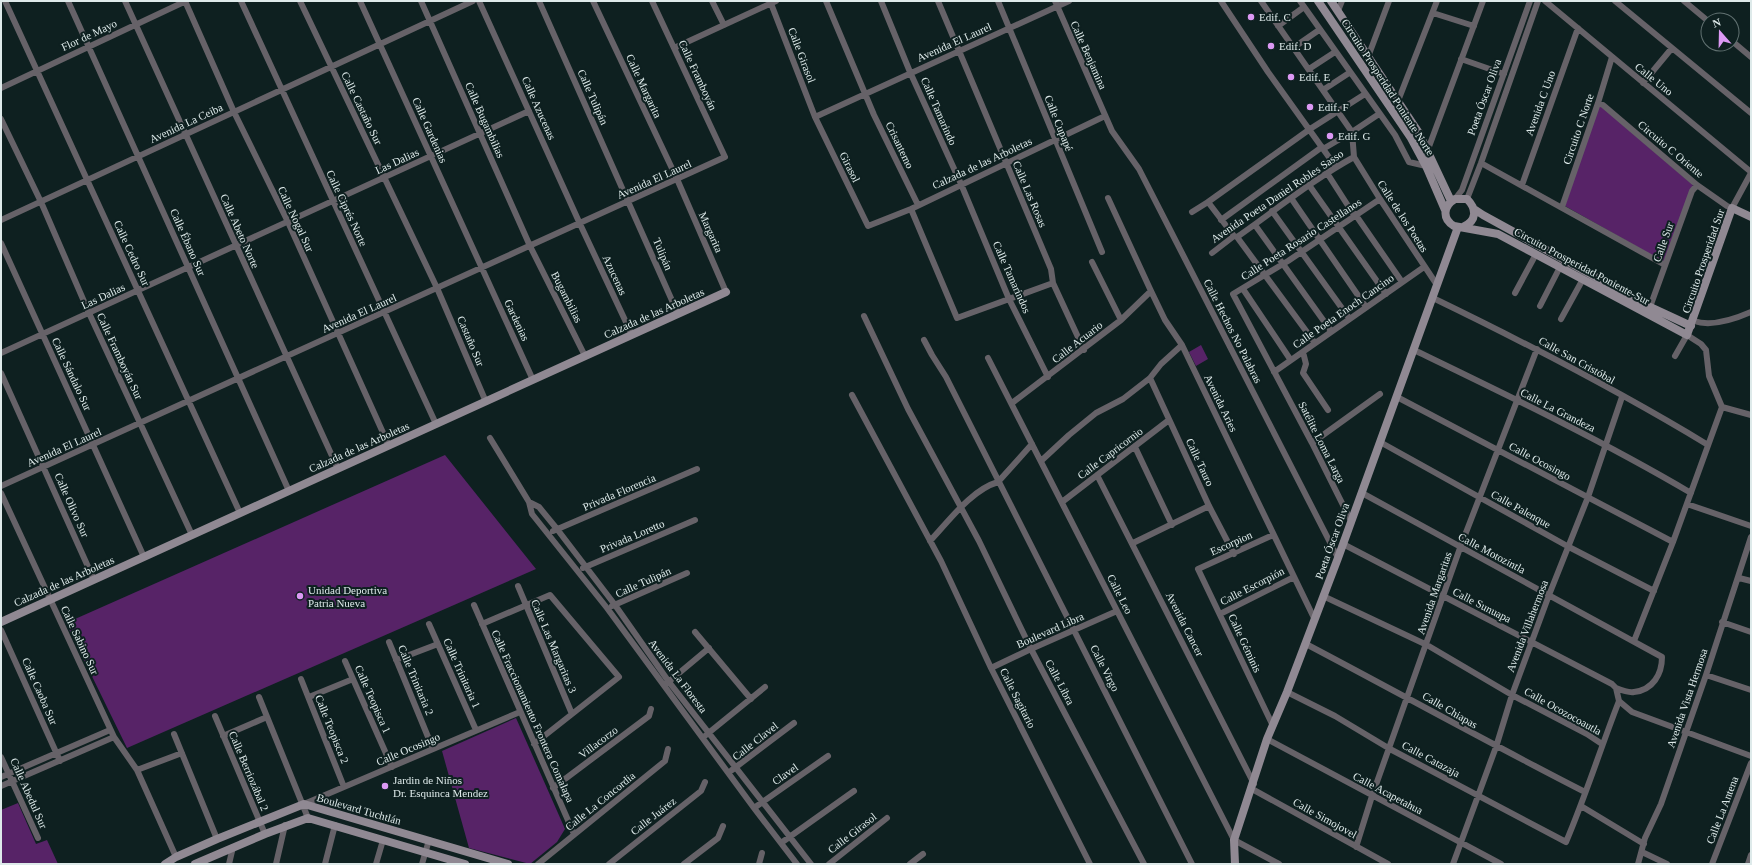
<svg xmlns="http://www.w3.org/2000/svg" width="1752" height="865" viewBox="0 0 1752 865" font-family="Georgia,serif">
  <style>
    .green { fill: #572367 }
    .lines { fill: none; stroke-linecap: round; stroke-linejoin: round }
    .street { stroke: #666268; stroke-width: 6 }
    .secondary { stroke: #908993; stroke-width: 8 }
    .poi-dot { fill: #dc99f4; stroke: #0e2020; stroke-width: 1.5 }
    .labels { text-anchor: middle; stroke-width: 4; stroke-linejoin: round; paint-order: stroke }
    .poi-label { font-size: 11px; fill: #deeaea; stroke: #0e2020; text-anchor: start }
    .street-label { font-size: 11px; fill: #deeaea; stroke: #0e2020 }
  </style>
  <rect width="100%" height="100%" fill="#0e2020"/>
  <path class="green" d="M1598,107h4l91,78 -29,77 -99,-56z
    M1201,345l7,14 -12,7 -7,-14z
    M445,455l91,114 -409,179 -61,-125z
    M516,718l49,111 -8,13 -27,22 -61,-16 -27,-97z
    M18,803l18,41 11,-4 11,24h-57v-54z"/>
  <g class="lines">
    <path class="street" d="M5,1l235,512
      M68,1l221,490
      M125,1l213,468
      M185,1l49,111 54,110 101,224
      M241,1l195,423
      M300,1l137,287 49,114
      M360,1l173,379
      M421,1l109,245 55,110
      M479,1l101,223 52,111
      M539,1l139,313
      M593,1l84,178 49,113
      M712,1l12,24
      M770,1l45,116 53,109 43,-17 194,-93
      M826,1l48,114 44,90
      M881,1l29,71 51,112 48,115 39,78
      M938,1l113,268 2,14 31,67
      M998,1l104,251
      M1055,1l57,130 27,38 199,389
      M1221,1l47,71 68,95
      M1261,1l91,131 2,25 26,42 57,86
      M1300,1l95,134 14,27 17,4
      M1545,1l206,171
      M1615,1l136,112
      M1684,1l24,20
      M1338,11l4,-10
      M1433,13l41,13
      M1278,26l26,-19
      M1732,41l19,16
      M674,48l102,-47
      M1293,48l26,-18
      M1368,57l21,-56
      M1461,59l43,15
      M1309,69l26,-17
      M1643,83l29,-35
      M1,88l185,-87
      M1323,90l26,-17
      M1398,101l39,-100
      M1598,103l5,2 94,80 30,21 5,2 19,-35
      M815,117l254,-116
      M1,119l40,83 48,111 103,222
      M1323,149l29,-17 27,-18
      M1427,152l56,-151
      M1481,163l184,102
      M1327,173l27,42
      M1309,185l77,109
      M1522,185l56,-157
      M1108,198l43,93 14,29 17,25 132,273
      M1291,198l75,109
      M1455,199l7,-9 68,-189
      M1467,199l14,-36 57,-162
      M1208,202l26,34
      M1562,207l36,-104 14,-46
      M911,209l46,109 96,-35
      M1272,211l77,107
      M1192,212l16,-10 102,-73 55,-35
      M1355,214l47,68
      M1,220l472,-219
      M1221,220l101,-73
      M1255,225l76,106
      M1237,237l78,106
      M1,243l143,314
      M1212,253l22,-17 3,1c39,-27 75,-57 117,-80
      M1092,262l29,58
      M1243,289l47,70
      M1515,293l21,-39
      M1433,298c93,45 186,93 275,147
      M1540,306l20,-39
      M1650,307l42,-116 5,-6
      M864,316l44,93 71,132 52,108 113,215
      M1561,319l22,-40
      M1694,321c17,6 41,-2 57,-9
      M924,340l8,15 14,22 246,487
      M1414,350c93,45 187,90 277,143
      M1303,352l3,12 -3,9 25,37
      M1,353l528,-242
      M988,358l246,482 45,24
      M1274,372l150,-105
      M1,373l93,207
      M1150,378l59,128 25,48
      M852,395l89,166 50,107 99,196
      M1397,397l276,145
      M1012,403l109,-83 30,-29
      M1722,407l29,8
      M490,438l39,64 3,12 75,94 147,200 43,56
      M1380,442l189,105 85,44
      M1312,443l68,-49
      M1135,447l37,78
      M1041,461l28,-26 27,-22 27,-14 27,-21 11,-14 21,-19
      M1097,475l157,309
      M1,486l724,-329 -73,-156
      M1,493l113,244 23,33 39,87
      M1362,493l300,164c0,17 -9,33 -28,35 -5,1 -13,-2 -18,-4
      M529,502l10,5 18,22 58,76 54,77 142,182
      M1062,502l107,-82
      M1687,504l64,22
      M1351,521l-39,-78 -79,-149 55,-33 92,-62
      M553,531l144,-62
      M930,541c19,-20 41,-51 68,-59l34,-38
      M1133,543l76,-37
      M1343,544l269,140 4,4 3,13 13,11 119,44
      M583,568l112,-48
      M1739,578l12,3
      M518,586l54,128
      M1323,596l104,49 85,50 75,39 15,10
      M474,605l100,229
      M612,606l75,-33
      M1220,614l74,-37
      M1722,622l29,10
      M429,624l47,106
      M482,624l68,-29 69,82 -85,67
      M1,630l59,131
      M695,632l56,67
      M1634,641l39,-99 49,-135 -13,-31 -3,-26 -5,-6 -14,-9 -12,21
      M389,642l44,107
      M1306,644c93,49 185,100 279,148
      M396,660l42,-16
      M345,661l47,106
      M991,668l40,-19 86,-38
      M1706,675l45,15
      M301,679l43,108
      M666,684l43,-36
      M1287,692l48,24 55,33 176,93c20,-47 35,-95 53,-141
      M259,697l49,121
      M309,697l44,-18
      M215,716l50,118
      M1273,726l-75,-157 75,-34
      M174,734l43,105
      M706,735l59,-48
      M223,736l44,-19
      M1267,739l234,125
      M1,757l37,81
      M137,770l45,-17
      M732,770l62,-47
      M1,777l109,-47
      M1,786l113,-49
      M553,788l96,-72 2,-7
      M1252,789l136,75
      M304,804l216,-92
      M1581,806l63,38
      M754,808l74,-52
      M781,843l73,-52
      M1356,847l16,-51 88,-248 77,-199
      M1642,852l25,12
      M229,864l4,-17
      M276,864l9,-39
      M325,864l10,-39
      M376,864l7,-24
      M422,864l7,-24
      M538,864l127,-103 3,-12
      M609,864l92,-73 4,-9
      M684,864l34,-26 5,-12
      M759,864l3,-11
      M829,864l58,-46
      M910,864l13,-10
      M1453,864l43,-117 16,-52 37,-100 39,-98 34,-100
      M1638,864l7,-26 16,-34 45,-129 45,-138
      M1712,864l39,-101
      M1748,864l3,-9"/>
    <path class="secondary" d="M1318,1l93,137 15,28 19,44
      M1331,1l88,132 32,68
      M1474,209l9,6 167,92 41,19
      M1463,227c14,-6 14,-18 4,-28h-12c-12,7 -13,20 -1,27l44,8 189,101 45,-127 19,9
      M1,622l725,-330
      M165,864l11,-7 41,-18 87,-35 204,60
      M195,864l70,-30 43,-16 157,46
      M1235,864l-1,-24 33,-101 20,-47 51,-134 120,-331"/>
  </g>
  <g class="poi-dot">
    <circle cx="1251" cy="17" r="4"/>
    <circle cx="1271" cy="46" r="4"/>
    <circle cx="1291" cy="77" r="4"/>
    <circle cx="1310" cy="107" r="4"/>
    <circle cx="1330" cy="136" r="4"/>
    <circle cx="300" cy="596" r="4"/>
    <circle cx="385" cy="786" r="4"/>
  </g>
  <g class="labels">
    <g class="poi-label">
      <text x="1259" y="21">Edif. C</text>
      <text x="1279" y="50">Edif. D</text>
      <text x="1299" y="81">Edif. E</text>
      <text x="1318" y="111">Edif. F</text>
      <text x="1338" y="140">Edif. G</text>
      <text x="308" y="594">Unidad Deportiva<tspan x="308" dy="13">Patria Nueva</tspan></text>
      <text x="393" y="784">Jardin de Niños<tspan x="393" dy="13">Dr. Esquinca Mendez</tspan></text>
    </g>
    <g class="street-label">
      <text transform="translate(89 35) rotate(-25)" y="4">Flor de Mayo</text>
      <text transform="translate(954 42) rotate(-24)" y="4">Avenida El Laurel</text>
      <text transform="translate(802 55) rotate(69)" y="4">Calle Girasol</text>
      <text transform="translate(1089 55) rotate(66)" y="4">Calle Benjamina</text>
      <text transform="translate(698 75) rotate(65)" y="4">Calle Framboyán</text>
      <text transform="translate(1654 79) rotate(39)" y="4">Calle Uno</text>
      <text transform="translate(644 86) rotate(65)" y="4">Calle Margarita</text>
      <text transform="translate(1388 87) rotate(57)" y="4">Circuito Prosperidad Poniente Norte</text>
      <text transform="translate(593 97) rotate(66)" y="4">Calle Tulipán</text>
      <text transform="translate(1484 97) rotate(-70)" y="4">Poeta Óscar Oliva</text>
      <text transform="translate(1540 103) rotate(-70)" y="4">Avenida C Uno</text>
      <text transform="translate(362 108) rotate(64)" y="4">Calle Castaño Sur</text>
      <text transform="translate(539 108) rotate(66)" y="4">Calle Azucenas</text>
      <text transform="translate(939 111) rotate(66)" y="4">Calle Tamarindo</text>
      <text transform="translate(485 120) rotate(66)" y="4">Calle Bugambilias</text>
      <text transform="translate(186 123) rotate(-25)" y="4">Avenida La Ceiba</text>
      <text transform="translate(1059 123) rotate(68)" y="4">Calle Cupapé</text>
      <text transform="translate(1578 129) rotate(-71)" y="4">Circuito C Norte</text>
      <text transform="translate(430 130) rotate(66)" y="4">Calle Gardenias</text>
      <text transform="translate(900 145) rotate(64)" y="4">Crisantemo</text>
      <text transform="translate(1671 149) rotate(40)" y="4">Circuito C Oriente</text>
      <text transform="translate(397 161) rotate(-25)" y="4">Las Dalias</text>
      <text transform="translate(982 163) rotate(-25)" y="4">Calzada de las Arboletas</text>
      <text transform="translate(850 167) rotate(64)" y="4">Girasol</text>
      <text transform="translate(654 179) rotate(-24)" y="4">Avenida El Laurel</text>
      <text transform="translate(1030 194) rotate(67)" y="4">Calle Las Rosas</text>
      <text transform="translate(1277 196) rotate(-34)" y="4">Avenida Poeta Daniel Robles Sasso</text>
      <text transform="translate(347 208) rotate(65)" y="4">Calle Ciprés Norte</text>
      <text transform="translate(1403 216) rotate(57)" y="4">Calle de los Poetas</text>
      <text transform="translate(296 219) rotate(65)" y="4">Calle Nogal Sur</text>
      <text transform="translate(240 231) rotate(66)" y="4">Calle Abeto Norte</text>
      <text transform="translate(711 232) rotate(66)" y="4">Margarita</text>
      <text transform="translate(1301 239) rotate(-33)" y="4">Calle Poeta Rosario Castellanos</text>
      <text transform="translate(188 242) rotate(66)" y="4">Calle Ébano Sur</text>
      <text transform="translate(1663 242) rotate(-70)" y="4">Calle Sur</text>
      <text transform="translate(132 253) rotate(65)" y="4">Calle Cedro Sur</text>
      <text transform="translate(663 254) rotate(67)" y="4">Tulipán</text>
      <text transform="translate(1703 261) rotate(-71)" y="4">Circuito Prosperidad Sur</text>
      <text transform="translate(1582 266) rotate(28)" y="4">Circuito Prosperidad Poniente-Sur</text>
      <text transform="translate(615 275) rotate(65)" y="4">Azucenas</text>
      <text transform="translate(1012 277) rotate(66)" y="4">Calle Tamarindos</text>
      <text transform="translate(103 296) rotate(-25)" y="4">Las Dalias</text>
      <text transform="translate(567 297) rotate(63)" y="4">Bugambilias</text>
      <text transform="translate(1343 311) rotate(-35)" y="4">Calle Poeta Enoch Cancino</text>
      <text transform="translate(359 313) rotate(-24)" y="4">Avenida El Laurel</text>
      <text transform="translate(654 313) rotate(-24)" y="4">Calzada de las Arboletas</text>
      <text transform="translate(517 320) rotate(65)" y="4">Gardenias</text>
      <text transform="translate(1233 331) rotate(63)" y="4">Calle Hechos No Palabras</text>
      <text transform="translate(471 341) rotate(67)" y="4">Castaño Sur</text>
      <text transform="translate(1077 342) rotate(-38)" y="4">Calle Acuario</text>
      <text transform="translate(120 356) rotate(65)" y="4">Calle Framboyán Sur</text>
      <text transform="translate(1577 360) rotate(29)" y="4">Calle San Cristóbal</text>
      <text transform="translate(72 374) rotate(65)" y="4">Calle Sándalo Sur</text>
      <text transform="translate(1221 403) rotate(64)" y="4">Avenida Aries</text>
      <text transform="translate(1558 410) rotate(27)" y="4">Calle La Grandeza</text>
      <text transform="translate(1322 442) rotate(63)" y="4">Satélite Loma Larga</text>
      <text transform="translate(64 447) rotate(-24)" y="4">Avenida El Laurel</text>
      <text transform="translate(359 447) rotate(-24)" y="4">Calzada de las Arboletas</text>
      <text transform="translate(1110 453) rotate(-37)" y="4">Calle Capricornio</text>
      <text transform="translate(1540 461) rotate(28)" y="4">Calle Ocosingo</text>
      <text transform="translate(1200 462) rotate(65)" y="4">Calle Tauro</text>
      <text transform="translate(619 492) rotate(-23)" y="4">Privada Florencia</text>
      <text transform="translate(72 505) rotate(66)" y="4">Calle Olivo Sur</text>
      <text transform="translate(1521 509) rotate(29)" y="4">Calle Palenque</text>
      <text transform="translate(632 536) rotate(-23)" y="4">Privada Loretto</text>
      <text transform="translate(1332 541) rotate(-70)" y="4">Poeta Óscar Oliva</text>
      <text transform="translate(1231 543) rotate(-24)" y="4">Escorpion</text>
      <text transform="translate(1492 553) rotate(28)" y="4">Calle Motozintla</text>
      <text transform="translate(64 581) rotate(-24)" y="4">Calzada de las Arboletas</text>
      <text transform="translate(643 582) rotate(-24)" y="4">Calle Tulipán</text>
      <text transform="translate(1252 586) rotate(-27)" y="4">Calle Escorpión</text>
      <text transform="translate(1434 593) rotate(-71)" y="4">Avenida Margaritas</text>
      <text transform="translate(1120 594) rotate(63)" y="4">Calle Leo</text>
      <text transform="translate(1482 605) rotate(27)" y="4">Calle Sunuapa</text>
      <text transform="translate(1185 624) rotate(63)" y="4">Avenida Cancer</text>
      <text transform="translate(1527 626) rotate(-69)" y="4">Avenida Villahermosa</text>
      <text transform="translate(1050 630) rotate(-24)" y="4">Boulevard Libra</text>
      <text transform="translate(80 640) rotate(65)" y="4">Calle Sabino Sur</text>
      <text transform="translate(1245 643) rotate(65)" y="4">Calle Géminis</text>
      <text transform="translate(554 646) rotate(67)" y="4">Calle Las Margaritas 3</text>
      <text transform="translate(1105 668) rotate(63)" y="4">Calle Virgo</text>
      <text transform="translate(462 673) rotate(66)" y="4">Calle Trinitaria 1</text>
      <text transform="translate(678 676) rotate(53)" y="4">Avenida La Floresta</text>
      <text transform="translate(416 680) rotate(67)" y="4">Calle Trinitaria 2</text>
      <text transform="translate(1060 682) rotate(62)" y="4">Calle Libra</text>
      <text transform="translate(40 691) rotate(66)" y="4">Calle Caoba Sur</text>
      <text transform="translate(1018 698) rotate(63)" y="4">Calle Sagitario</text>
      <text transform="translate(1687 698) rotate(-71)" y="4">Avenida Vista Hermosa</text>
      <text transform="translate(373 699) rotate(66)" y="4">Calle Teopisca 1</text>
      <text transform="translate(1450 710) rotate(30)" y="4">Calle Chiapas</text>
      <text transform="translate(1563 711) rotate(29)" y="4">Calle Ocozocoautla</text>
      <text transform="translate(533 716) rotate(66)" y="4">Calle Fraccionamiento Frontera Comalapa</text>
      <text transform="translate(332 729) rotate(68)" y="4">Calle Teopisca 2</text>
      <text transform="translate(755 741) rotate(-38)" y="4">Calle Clavel</text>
      <text transform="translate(598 742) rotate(-37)" y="4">Villacorzo</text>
      <text transform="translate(408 749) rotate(-23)" y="4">Calle Ocosingo</text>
      <text transform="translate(1431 759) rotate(28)" y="4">Calle Catazaja</text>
      <text transform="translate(249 771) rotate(67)" y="4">Calle Berriozábal 2</text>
      <text transform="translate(785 774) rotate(-35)" y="4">Clavel</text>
      <text transform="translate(29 793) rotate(66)" y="4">Calle Abedul Sur</text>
      <text transform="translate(1388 793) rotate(28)" y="4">Calle Acapetahua</text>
      <text transform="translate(600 801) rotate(-39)" y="4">Calle La Concordia</text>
      <text transform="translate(359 809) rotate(16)" y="4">Boulevard Tuchtlán</text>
      <text transform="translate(1722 810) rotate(-69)" y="4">Calle La Antena</text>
      <text transform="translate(653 816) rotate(-38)" y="4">Calle Juárez</text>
      <text transform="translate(1325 818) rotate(29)" y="4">Calle Simojovel</text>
      <text transform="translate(852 833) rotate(-38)" y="4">Calle Girasol</text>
    </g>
  </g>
  <rect width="1752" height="865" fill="none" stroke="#deeaea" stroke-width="4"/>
  <g transform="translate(1720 32) rotate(340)"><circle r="19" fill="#0e2020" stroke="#617171"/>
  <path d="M0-3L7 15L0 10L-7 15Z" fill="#dc99f4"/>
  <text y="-6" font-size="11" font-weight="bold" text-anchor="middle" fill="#deeaea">N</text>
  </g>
</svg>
